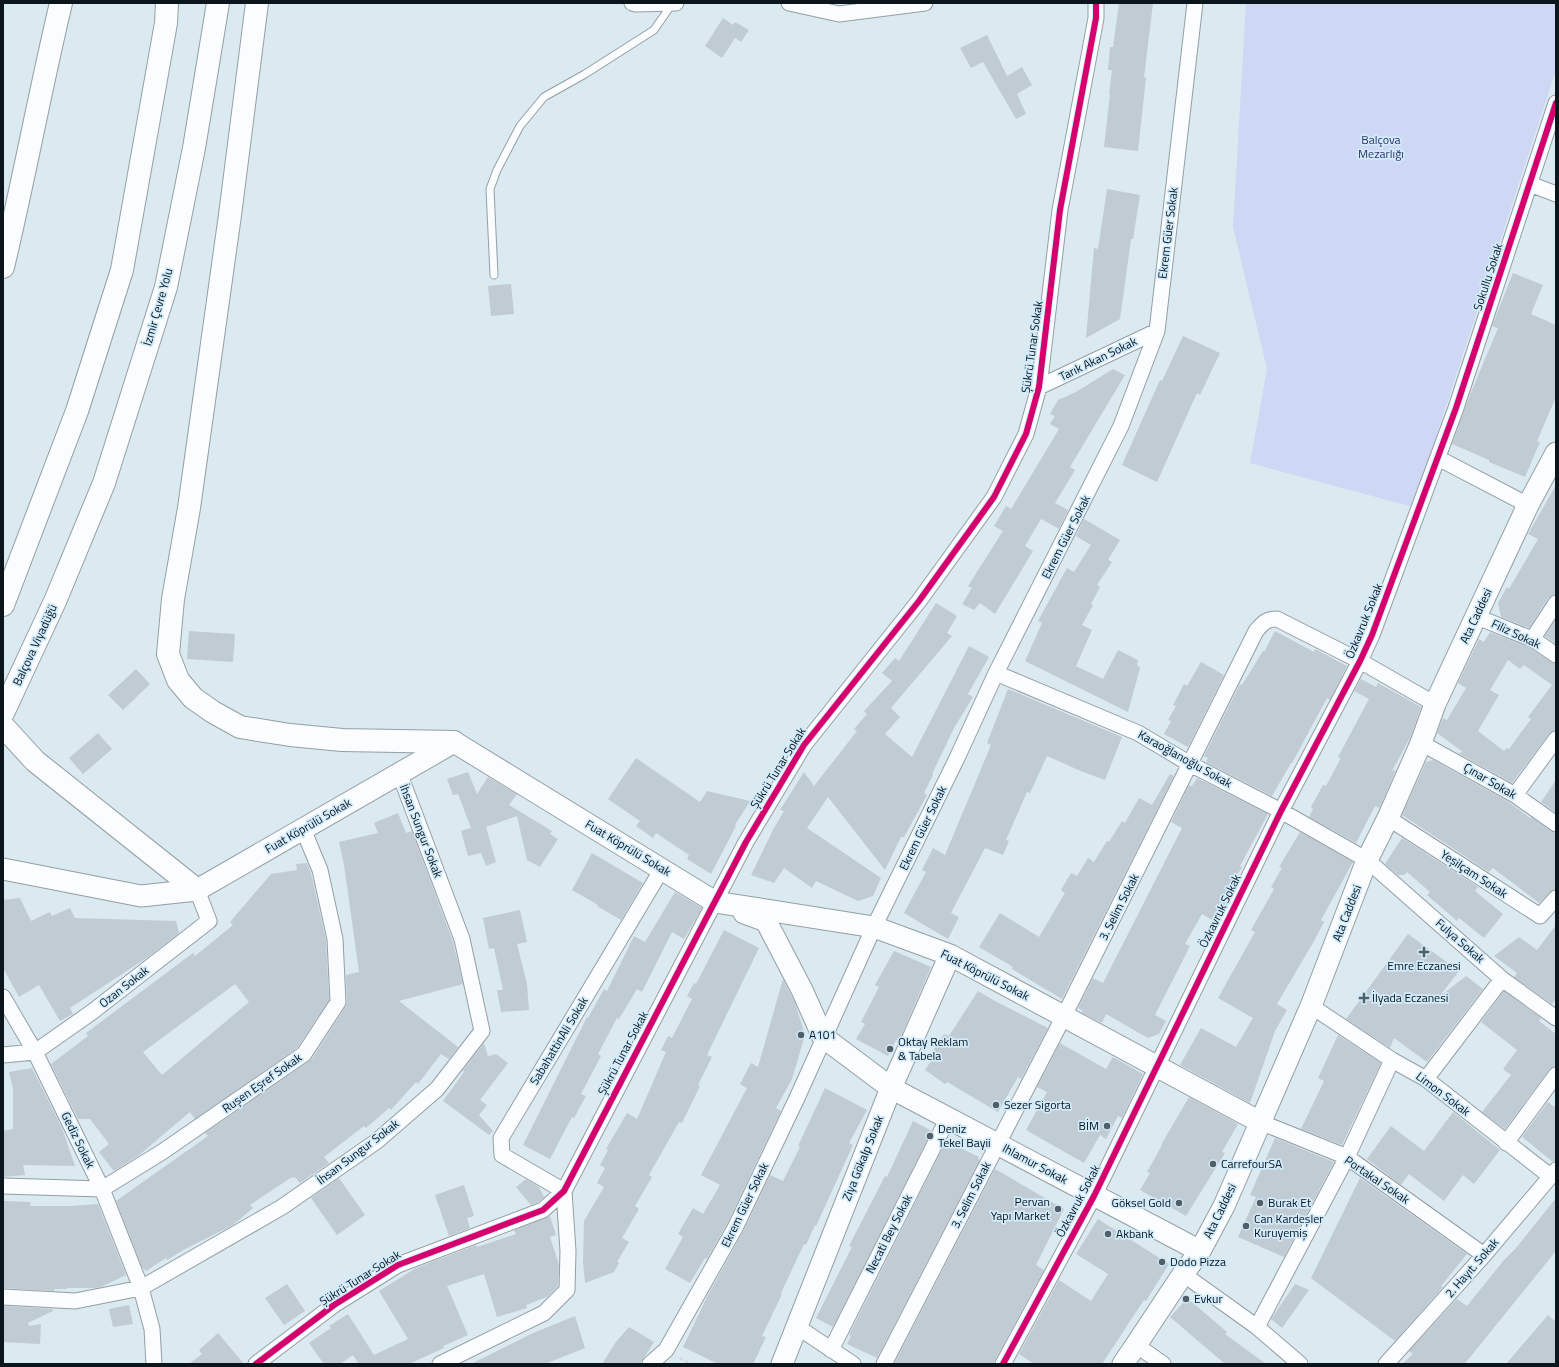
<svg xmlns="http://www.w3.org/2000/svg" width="1559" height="1367" viewBox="0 0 1559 1367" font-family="'Titillium Web',sans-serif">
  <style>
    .green { fill: #ced7f4 }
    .building { fill: #c1cbd3; fill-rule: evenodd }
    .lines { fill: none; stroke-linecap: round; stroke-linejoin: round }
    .service-casing { stroke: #939fa6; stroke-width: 9 }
    .minor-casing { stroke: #939fa6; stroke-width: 17 }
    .secondary-casing { stroke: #939fa6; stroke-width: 23 }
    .motorway-casing { stroke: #939fa6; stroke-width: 24 }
    .path { stroke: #d2d7d9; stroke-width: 2.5; stroke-dasharray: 3 3; stroke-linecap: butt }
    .service { stroke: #fafcfd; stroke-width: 7 }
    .minor { stroke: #fafcfd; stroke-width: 15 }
    .secondary { stroke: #fafcfd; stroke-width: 21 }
    .motorway { stroke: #fafcfd; stroke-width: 22 }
    .cycleway-casing { stroke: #d1ebfb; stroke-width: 8 }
    .cycleway { stroke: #d6006c; stroke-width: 6 }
    .poi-dot { fill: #535f67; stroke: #d1ebfb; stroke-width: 1.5 }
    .labels { text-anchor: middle; stroke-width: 3.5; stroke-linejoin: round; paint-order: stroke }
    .park-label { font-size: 12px; fill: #33326d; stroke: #d1ebfb }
    .street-label { font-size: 12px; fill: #0a151c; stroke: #d1ebfb }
    .poi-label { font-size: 12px; fill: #0a151c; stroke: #d1ebfb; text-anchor: start }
  </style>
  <rect width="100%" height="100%" fill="#dbe9f1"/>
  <path class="green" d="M1246,3h310v67l-143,437 -163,-44 17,-94 -34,-142z"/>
  <path class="building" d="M1119,3h34l-7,58 -2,16 2,1 -8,73 -34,-4 6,-54h-1l3,-23h-4l2,-23h3z
    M723,18l10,7 2,-3 14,8 -8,12 -6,-4 -13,20 -17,-12z
    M987,35l20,41 15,-9 10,18 -15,9 9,20 -10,5 -33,-57 -12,6 -11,-20z
    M1107,189l33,6 -7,44h-2l-11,80 -34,19 8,-90 4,1z
    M1513,273l30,12 -12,29 25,11v72l-19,44 3,1 -15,35 -36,-15v-2l-37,-16 18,-49 28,-67 -6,-2z
    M511,284l3,30 -23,2 -3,-30z
    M1183,336l37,17 -20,42 -3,-2 -40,89 -35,-17 38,-85 2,1z
    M1113,369l12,6 -55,92 5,3 -20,33 13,7 -9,19 -18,-10 -16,27 8,5 -38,63 -15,-11 -6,7 -12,-6 10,-16 -4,-2 35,-55 -9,-5 12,-20 5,3 48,-80 -9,-5 5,-8 -5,-2 8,-14 18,-8z
    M1556,485v109l-8,4 -19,30 -28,-11 -3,-14 9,-16 2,2 29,-50 -10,-5z
    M1084,519l36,21 -12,20 4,2 -15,23 3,2 -9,17 2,1 -11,20 10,5 -16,36 27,13 15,-29 20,10 -1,5 3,3 -12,44 -103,-51 17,-38 -4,-2 29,-53 7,4 17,-27 -15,-9z
    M936,603l21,13 -10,17 5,3 -61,72 9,9 -15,17 27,23 57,-111 20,11 -21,37 5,3 -19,31 -22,46 1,1 -9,18 3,2 -23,42h-3l-16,33 -57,-73 -21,31 74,50 -8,18 -15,5 -42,-20 -4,7 -28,-20 -10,15 -23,-8 22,-45 11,-19 -4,-1 24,-38 10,14 43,-55 -3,-2 13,-15 -3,-3 28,-30 -10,-8 13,-15 4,3z
    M1556,619v25l-11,-8z
    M189,631l46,3 -2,28 -46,-3z
    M1275,631l39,21 1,-3 32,17 -17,34 -3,-2 -35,65h-1l-19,33 -66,-34 2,-4 -4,-2 36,-72 2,1 21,-34 1,1z
    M1490,632l40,16 21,14 5,2v66l-7,4 -37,49 -54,-30 5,-1 -26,-19 6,-15 4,2 19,-32 -8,-5 21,-44 5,3zM1508,660l12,9 4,-4 28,20 -24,32 3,2 -22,30 -2,-1 -3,3 -26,-20 21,-36 -9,-5z
    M1201,662l23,13 -36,72 -24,-13 7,-13 -3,-1 8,-14 -3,-1 11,-21 3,2z
    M136,669l14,15 -27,26 -15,-15z
    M1361,679l15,8 2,-4 43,24 -10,29 -19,35 4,-1 -16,37 -1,1 -4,-2 -19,37 -47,-26 4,-8 -2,-2 12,-22 3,1 15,-28 -3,-1 31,-58 -15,-8z
    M1008,689l114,48 -17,43 -22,-8 -36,-16 -17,37 -3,-1 -21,48 3,1 -6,14 -18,-7 -34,65 8,4 -11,22 -44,-26 22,-41 -4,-2 11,-22 12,7 46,-110 -4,-2z
    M98,733l14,16 -29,25 -14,-16z
    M636,758l64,44 7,-11 43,10 -15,24 1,1 -25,48 -24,-15 2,-4 -33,-22 -3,5 -17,-12 4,-5 -32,-22z
    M1433,760l74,41 23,17 1,-1 20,14 5,2v56l-6,3 -11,11 -46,-35 -4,4 -87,-57 24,-53z
    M468,772l9,22 11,-17 29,17 -8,11 43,26 -2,3 8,5 -18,28 -13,-7 -10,-44 -31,11 10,35 -10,4 -5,-13 -13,3 -7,-25 10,-3 -13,-34 -5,1 -6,-16z
    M1170,774l4,2 -112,223 -50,-30 1,-2 -34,-20 21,-34 39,24 26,-44 -4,-3 10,-17 6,3 11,-18 6,4 13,-21 2,1 13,-21 3,2 14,-25 13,7z
    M1197,778l71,36 -28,52 2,1 -12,20 3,2 -8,16 -1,-1 -10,17 -12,-7 -17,30 5,2 -35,69 11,6 -7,13 -11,4 -42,-24 -4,9 -20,-10 1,-2 -5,-3 15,-30 10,5 79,-155 -11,-6 18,-37 3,1z
    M1556,780v33l-15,-11z
    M398,813l8,20 6,-2 41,111 10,42 -64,17 59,46 -9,12 -8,-5 -23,30 -2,-2 -25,28 -2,-2 -23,20 -2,-2 -40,31 5,6 -29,20 -5,-6 -2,1 -1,-1 -42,28 3,3 -20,17 -48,24 -18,11 -1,-2 -20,13 -4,-4 -26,-66 92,-65 -3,-3 107,-74 34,-53 1,-4 -1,-27 13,-3 -15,-107 -5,-23 39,-9 -4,-10z
    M1300,832l53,30 -32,58 3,2 -10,19 -37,63 10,6 -12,21 -25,72 -70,-38 21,-37 35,19 17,-29 -35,-20 37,-66 -4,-2 23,-41 -3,-2 11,-19 -3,-1z
    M1402,838l76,49 -3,4 28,23 -19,24 -25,-20 -2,3 -30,-26 3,-3 -23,-20 -3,3h-6l-13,-11z
    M592,853l51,30 -22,37 -24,-14 1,-1 -26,-15z
    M307,863l4,10 15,67 3,60 -32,48 -102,71 -5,-7 -52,44 -24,15 -15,-19 10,-8 -19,-25h-12l-27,-55 37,-28 -2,-3 107,-80 2,3 38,-31 -3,-3 41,-48 26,-4 -1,-6zM235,984l14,18 -87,73 -19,-23z
    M675,892l27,16 -18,31 -12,-7 -30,60 -5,-3 -18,30 -2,-1 -19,36 3,2 -20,38 5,2 -12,22 -2,-1 -22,42 -27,-14 64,-128 1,1 16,-29 3,2 27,-55 11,6z
    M20,898l11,23 19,-9 2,4 18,-8 5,10 101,3 3,12 -31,24 -78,51 3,6 -13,7 -21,-36 -20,12 -16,-29v-68z
    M520,910l7,32 -10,2 10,40 2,26 -28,2 -4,-22h6l-9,-42 -5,1 -6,-31z
    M1556,925v74l-4,5 -38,-27 3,-4 -23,-17 25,-19 18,13z
    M724,930l35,18 -52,107 5,2 -14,28 2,1 -18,37 -3,-1 -30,53 3,2 -17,29 4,3 -17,29 7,4 -12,20 2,1 -5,9 -29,11 -2,-21 1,-41 20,-34 -7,-4 8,-15 -5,-3 8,-15 -2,-1 21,-36 10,6 29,-67 -5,-2 7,-14 4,2 20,-39 -5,-3 7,-13 2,1z
    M1408,934l51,37 -17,22 1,1 23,-18 17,13 -56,73 -33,-24 -4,10 -44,-29z
    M894,951l37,16 -32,74 -3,-1 -8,16 -32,-17 9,-15 -4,-2 18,-35 -4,-2z
    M783,979l12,24 10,32 -13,44 -16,29 5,3 -54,113 -20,35 -2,-1 -15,25 -25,-14 18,-32 -5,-3 15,-26 10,6 17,-29 -19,-10 46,-87 -7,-4 11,-21 7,4z
    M978,991l17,10 53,27 -27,51 -3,-2 -20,35 -51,-30 -2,2 -20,-14 8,-12 -3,-3 14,-21 5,2z
    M1504,991l37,27 -2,3 17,13v32l-7,4 -44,59 -23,-17 29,-37 -8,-6 14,-19 -36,-28z
    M1338,1035l43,28 -39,82 -41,-16 23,-48 -6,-3z
    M484,1043l4,13 8,-2 12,9 -28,37 7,5 -8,10 14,16 -4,4 -46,-34 21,-29 -1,-2z
    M1060,1043l46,26 7,-12 30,17 -21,44 -4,-2 -12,23 -6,-4 -16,28 -58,-33 21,-38 -10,-5z
    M32,1068l30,60 13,38 -52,-1 2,10 -22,2v-46l10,-2v-40l-4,-17z
    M825,1088l42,22 -18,33 4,2 -37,81 -1,-1 -9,20 -2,-1 -23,49 1,1 -20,42 4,1 -13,27h-35l-35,-17 25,-52 35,-63 27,-57 13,6 17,-34 -2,-1z
    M1189,1097l49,27 -16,28 3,1 -39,63 -46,-26 10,-17 -3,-1 15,-27h-1z
    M1548,1102l8,6v53l-3,1 -31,-25z
    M1453,1112l47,38 -26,34 -11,-9 -19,26 -35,-27 -8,11 -34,-26 24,-33 33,25z
    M913,1121l19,10 -99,196 -17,-9 36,-71 -3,-1 36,-70 2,1z
    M1275,1138l59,24 -50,95 -46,-20 18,-40 -6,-2z
    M946,1141l33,16 -1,2 2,1 -103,198 -30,-14 4,-8 -2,-1z
    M995,1169l69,40 -28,56 8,5 -51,94h-99z
    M339,1178l26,37 -28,20 -26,-37z
    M1360,1178l107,76 -26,32 2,1 -48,54 -84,-63z
    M526,1179l13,8 5,10 -6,5 -7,3 -15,-18z
    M464,1185l10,31 -7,2 3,10 -21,8 -14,-41z
    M1556,1198v53l-89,110 -3,3h-62l11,-10 -4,-3 48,-52 10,7 37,-46 12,-12z
    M3,1201l28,1 -1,4h41l27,-2 28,71 -25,12 -6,1h-28v1h-13v2l-51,-3z
    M550,1216l6,19 -6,2 9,28 -1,21 -11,11 -21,8 1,3 -30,9 -13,-43 -37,12 21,49 -25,11 1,2 -35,16h-53l2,-1 -5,-8 -13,9h-16l-15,-21 22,-15 -2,-2 19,-12 26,41 34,-16 -29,-48 37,-23 60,-23 1,2 39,-13 -2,-4z
    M1098,1219l71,45 -23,37 -2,-1 -42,64h-68l-15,-10 40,-74 32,21 17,-27 -32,-20z
    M287,1284l18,27 -21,14 -19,-27z
    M1295,1284l14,6 -27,38 -11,-9z
    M1192,1302l35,30 -2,2 41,30h-41l-55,-47 13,-14z
    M129,1305l4,19 -20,3 -4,-18z
    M3,1306l50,3v2l-25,12 1,3 12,-2 -1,20 -37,-2z
    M1548,1315l8,7v42h-50z
    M575,1316l10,32 -40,16h-74l60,-30z
    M629,1327l25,15 -14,22h-38l14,-22z
    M218,1333l26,31h-55l13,-10 -3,-4z"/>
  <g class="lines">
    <defs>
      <path id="service" d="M494,275l-4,-86 7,-19 23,-44 24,-29 41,-23 69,-44 18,-26"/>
      <path id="minor" d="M632,3l3,1 41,-1
        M789,3l50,11 86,-11
        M1530,184l26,10
        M1039,387l118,-56
        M1438,458l90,47
        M1475,616l59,24 22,15
        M1534,640l1,-5 21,-32
        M996,673l142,60 52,31 91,47 86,49 135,119 54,39
        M1421,743l94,52 41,29
        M1515,795l41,-56
        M1388,818l152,98 16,-18
        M3,997l32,55 67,137 39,99 11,41 2,35
        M1311,1006l81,54 34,19 124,97
        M3,1055l32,-3 57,-40 117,-91 -12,-31
        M1426,1079l76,-100
        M1260,1122l87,35 137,98
        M1506,1143l50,-68
        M3,1186l99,3 60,-37 142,-98 34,-52 -3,-63 -15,-69 -17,-41
        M1183,1274l74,53 43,37
        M3,1297l72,4 66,-13 141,-81 95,-66 60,-52 45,-58 -20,-92 -62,-164
        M796,1326l57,38
        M1257,1327l90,-170 45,-97
        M1136,1345l27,19
        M831,1350l117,-232
        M256,1364l78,-59 64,-40 145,-55 21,-19 182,-349 58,-97 115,-144 75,-104 32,-63 13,-47 21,-177 36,-192v-15
        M440,1364l104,-51 23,-23 1,-39 -4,-60 -62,-36 -1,-17 161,-269
        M650,1364l16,-14 69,-122 62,-130 77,-171 83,-169 39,-85 125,-247 36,-95 38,-328
        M884,1364l180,-348 192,-385c7,-8 10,-12 21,-12l83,42 75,43
        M1003,1364l91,-168 187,-385 79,-150 12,-26 84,-227 100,-305
        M1386,1364l98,-109 72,-85"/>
      <path id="secondary" d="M3,869l138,27 56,-6 257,-148 261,160 159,25 76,28 310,167
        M744,913l22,8 36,69 21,47 68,51 309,163
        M782,1364l109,-276 59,-133
        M1123,1364l13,-19 47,-71 17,-23 24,-45 87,-200 56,-146 21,-42 33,-75 14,-39 93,-199 28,-52"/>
      <path id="motorway" d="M257,3l-27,212 -41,293 -16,91 -5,55 10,26 15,18 20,14 27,15 50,8 52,5 112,2
        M3,267c21,-88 37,-176 58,-264
        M3,605l74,-194 45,-141 44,-247 1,-20
        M3,713l53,-114 48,-116 62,-196 28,-139 24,-145
        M3,726l32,35 162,129"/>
    </defs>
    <use href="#service" class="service-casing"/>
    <use href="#minor" class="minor-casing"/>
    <use href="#secondary" class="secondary-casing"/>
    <use href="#motorway" class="motorway-casing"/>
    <path class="path" d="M680,1358l10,6"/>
    <use href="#service" class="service"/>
    <use href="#minor" class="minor"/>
    <use href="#secondary" class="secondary"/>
    <use href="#motorway" class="motorway"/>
    <defs>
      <path id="cycleway" d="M256,1364l78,-59 64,-40 145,-55 21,-19 182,-349 58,-97 115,-144 75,-104 32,-63 13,-47 21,-177 36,-192v-15
        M1003,1364l91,-168 187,-385 79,-150 12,-26 84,-227 100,-305"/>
    </defs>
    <use href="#cycleway" class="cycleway-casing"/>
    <use href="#cycleway" class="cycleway"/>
  </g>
  <g class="poi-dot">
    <path d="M1422 946h4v4h4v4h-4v4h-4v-4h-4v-4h4z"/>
    <path d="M1362 992h4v4h4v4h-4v4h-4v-4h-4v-4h4z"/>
    <circle cx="801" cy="1035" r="4"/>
    <circle cx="890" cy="1049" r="4"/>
    <circle cx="996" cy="1105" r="4"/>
    <circle cx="1107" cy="1126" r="4"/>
    <circle cx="930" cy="1136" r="4"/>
    <circle cx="1213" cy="1164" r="4"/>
    <circle cx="1179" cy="1203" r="4"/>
    <circle cx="1260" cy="1203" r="4"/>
    <circle cx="1058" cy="1209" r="4"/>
    <circle cx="1246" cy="1226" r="4"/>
    <circle cx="1108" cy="1234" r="4"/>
    <circle cx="1162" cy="1262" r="4"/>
    <circle cx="1186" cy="1299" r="4"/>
  </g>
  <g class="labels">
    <g class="park-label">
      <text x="1381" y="144">Balçova<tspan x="1381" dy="14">Mezarlığı</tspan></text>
    </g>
    <g class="street-label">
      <text transform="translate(1168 233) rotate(-83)" y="4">Ekrem Güer Sokak</text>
      <text transform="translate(1488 277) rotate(-72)" y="4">Sokullu Sokak</text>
      <text transform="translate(158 307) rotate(-74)" y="4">İzmir Çevre Yolu</text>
      <text transform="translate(1032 347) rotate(-82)" y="4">Şükrü Tunar Sokak</text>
      <text transform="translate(1098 359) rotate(-26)" y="4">Tarık Akan Sokak</text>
      <text transform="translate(1066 537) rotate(-63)" y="4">Ekrem Güer Sokak</text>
      <text transform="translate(1476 616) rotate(-65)" y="4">Ata Caddesi</text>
      <text transform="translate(1364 621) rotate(-68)" y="4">Özkavruk Sokak</text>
      <text transform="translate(1516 634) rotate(25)" y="4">Filiz Sokak</text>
      <text transform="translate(35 645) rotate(-65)" y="4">Balçova Viyadüğü</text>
      <text transform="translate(1185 759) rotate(29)" y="4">Karaoğlanoğlu Sokak</text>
      <text transform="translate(778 768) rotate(-58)" y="4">Şükrü Tunar Sokak</text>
      <text transform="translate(1490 781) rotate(30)" y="4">Çınar Sokak</text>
      <text transform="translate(308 826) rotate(-30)" y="4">Fuat Köprülü Sokak</text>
      <text transform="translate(923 828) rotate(-64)" y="4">Ekrem Güer Sokak</text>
      <text transform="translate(421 831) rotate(69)" y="4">İhsan Sungur Sokak</text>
      <text transform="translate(628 848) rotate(31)" y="4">Fuat Köprülü Sokak</text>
      <text transform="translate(1474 874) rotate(33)" y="4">Yeşilçam Sokak</text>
      <text transform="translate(1119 907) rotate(-63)" y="4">3. Selim Sokak</text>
      <text transform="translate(1220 911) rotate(-64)" y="4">Özkavruk Sokak</text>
      <text transform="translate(1347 913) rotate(-69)" y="4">Ata Caddesi</text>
      <text transform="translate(1460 941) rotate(41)" y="4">Fulya Sokak</text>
      <text transform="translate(985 975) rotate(27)" y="4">Fuat Köprülü Sokak</text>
      <text transform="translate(124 987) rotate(-38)" y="4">Ozan Sokak</text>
      <text transform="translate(559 1041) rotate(-59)" y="4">SabahattinAli Sokak</text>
      <text transform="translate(623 1053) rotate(-62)" y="4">Şükrü Tunar Sokak</text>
      <text transform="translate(262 1083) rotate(-35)" y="4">Ruşen Eşref Sokak</text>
      <text transform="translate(1443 1094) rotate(37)" y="4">Limon Sokak</text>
      <text transform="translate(78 1140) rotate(64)" y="4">Gediz Sokak</text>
      <text transform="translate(358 1152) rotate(-37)" y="4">İhsan Sungur Sokak</text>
      <text transform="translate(863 1158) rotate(-68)" y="4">Ziya Gökalp Sokak</text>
      <text transform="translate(1035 1164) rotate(28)" y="4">Ihlamur Sokak</text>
      <text transform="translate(1377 1180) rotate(34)" y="4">Portakal Sokak</text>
      <text transform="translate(971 1195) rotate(-63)" y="4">3. Selim Sokak</text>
      <text transform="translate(1078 1201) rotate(-62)" y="4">Özkavruk Sokak</text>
      <text transform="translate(745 1205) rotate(-64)" y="4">Ekrem Güer Sokak</text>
      <text transform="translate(1220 1211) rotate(-64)" y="4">Ata Caddesi</text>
      <text transform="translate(889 1234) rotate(-63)" y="4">Necati Bey Sokak</text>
      <text transform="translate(1472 1268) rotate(-49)" y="4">2. Hayıt. Sokak</text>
      <text transform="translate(360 1278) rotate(-32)" y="4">Şükrü Tunar Sokak</text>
    </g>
    <g class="poi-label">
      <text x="1424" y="970" text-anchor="middle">Emre Eczanesi</text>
      <text x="1372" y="1002">İlyada Eczanesi</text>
      <text x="809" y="1039">A101</text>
      <text x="898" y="1046">Oktay Reklam<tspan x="898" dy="14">&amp; Tabela</tspan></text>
      <text x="1004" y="1109">Sezer Sigorta</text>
      <text x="1099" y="1130" text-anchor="end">BİM</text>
      <text x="938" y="1133">Deniz<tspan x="938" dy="14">Tekel Bayii</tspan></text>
      <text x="1221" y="1168">CarrefourSA</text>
      <text x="1050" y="1206" text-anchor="end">Pervan<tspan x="1050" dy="14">Yapı Market</tspan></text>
      <text x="1171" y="1207" text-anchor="end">Göksel Gold</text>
      <text x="1268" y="1207">Burak Et</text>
      <text x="1254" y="1223">Can Kardeşler<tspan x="1254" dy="14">Kuruyemiş</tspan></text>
      <text x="1116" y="1238">Akbank</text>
      <text x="1170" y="1266">Dodo Pizza</text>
      <text x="1194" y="1303">Evkur</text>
    </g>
  </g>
  <rect width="1559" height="1367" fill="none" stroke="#0a151c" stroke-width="8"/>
</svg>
